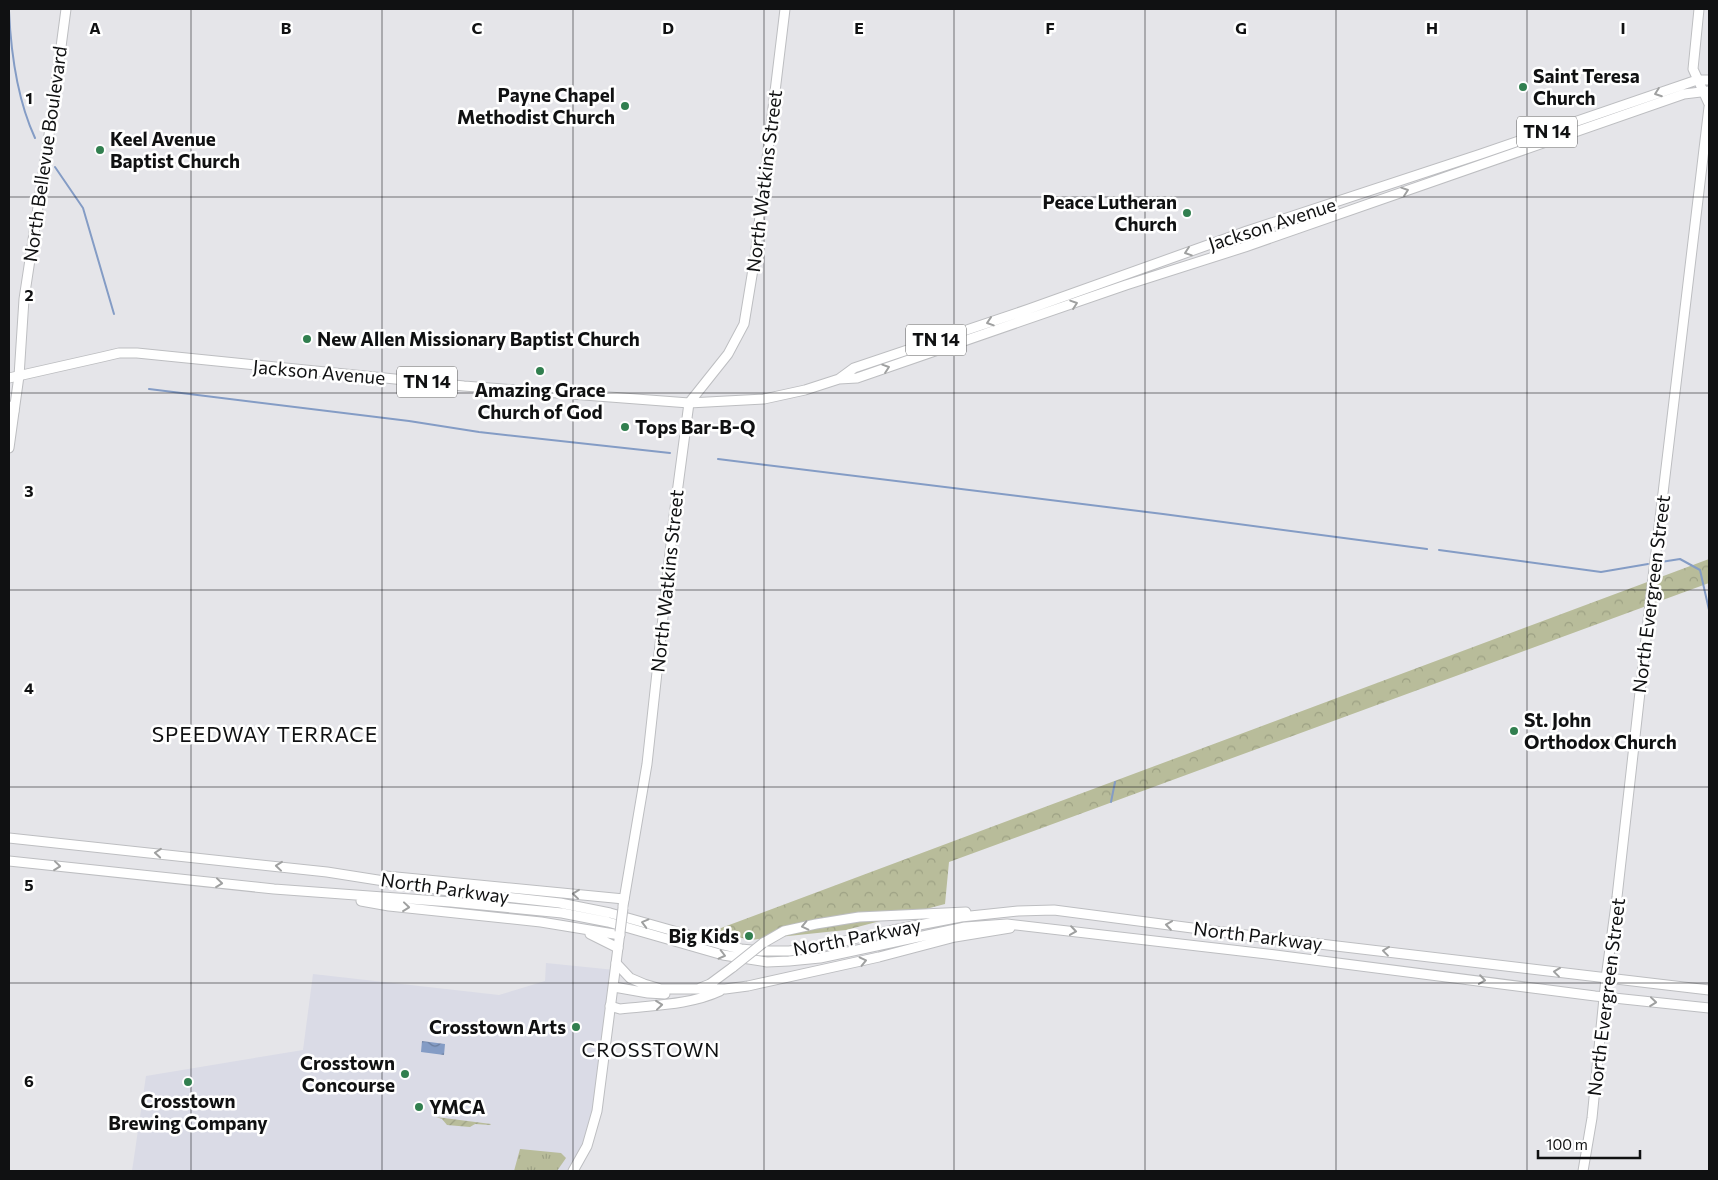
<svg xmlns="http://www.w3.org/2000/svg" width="1718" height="1180" viewBox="0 0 1718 1180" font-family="Commissioner,sans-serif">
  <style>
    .built { fill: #dadbe6 }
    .grass { fill: url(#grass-tufts) }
    .forest { fill: url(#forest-crowns) }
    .garden { fill: url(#garden-furrows) }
    .water { fill: url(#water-waves) }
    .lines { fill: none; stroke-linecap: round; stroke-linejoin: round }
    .stream { stroke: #849cc5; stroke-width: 2 }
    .secondary-casing { stroke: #bdbec1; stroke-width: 11 }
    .primary-casing { stroke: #bdbec1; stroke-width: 11 }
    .secondary { stroke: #fff; stroke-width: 9 }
    .primary { stroke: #fff; stroke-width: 9 }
    .secondary-bridge-casing { stroke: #bdbec1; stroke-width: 11; stroke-linecap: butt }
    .primary-bridge-casing { stroke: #bdbec1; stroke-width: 11; stroke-linecap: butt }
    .secondary-bridge { stroke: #fff; stroke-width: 9 }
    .primary-bridge { stroke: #fff; stroke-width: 9 }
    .oneway { stroke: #9fa0a0 }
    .grid { fill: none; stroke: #101112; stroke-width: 1; stroke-opacity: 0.55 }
    .poi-dot { fill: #317f4f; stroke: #fff; stroke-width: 2 }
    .labels { text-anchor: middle; stroke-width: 5; stroke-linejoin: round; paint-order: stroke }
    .shield { fill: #fff; stroke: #585859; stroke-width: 1 }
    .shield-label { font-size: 18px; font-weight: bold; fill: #101112 }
    .poi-label { font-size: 19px; font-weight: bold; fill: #101112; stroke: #fff; text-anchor: start }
    .street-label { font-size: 19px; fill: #101112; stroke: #fff }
    .neighbourhood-label { font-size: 20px; letter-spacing: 1px; fill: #101112; stroke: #fff }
    .quarter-label { font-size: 21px; letter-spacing: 1px; fill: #101112; stroke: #fff }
    .grid-label { font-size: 16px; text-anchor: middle; font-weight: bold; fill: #101112; stroke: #fff; stroke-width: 5; stroke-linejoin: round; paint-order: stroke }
  </style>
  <defs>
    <pattern id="grass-tufts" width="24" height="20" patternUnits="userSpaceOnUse" patternTransform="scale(1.25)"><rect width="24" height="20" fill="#b8bc9a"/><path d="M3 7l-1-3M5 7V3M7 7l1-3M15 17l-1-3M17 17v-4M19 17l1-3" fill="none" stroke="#9da184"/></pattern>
    <pattern id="forest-crowns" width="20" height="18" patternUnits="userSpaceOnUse" patternTransform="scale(1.25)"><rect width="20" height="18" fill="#b8bc9a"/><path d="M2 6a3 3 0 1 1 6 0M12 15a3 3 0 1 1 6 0" fill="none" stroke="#9da184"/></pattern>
    <pattern id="garden-furrows" width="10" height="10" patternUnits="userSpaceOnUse" patternTransform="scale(1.25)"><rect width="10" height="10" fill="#b8bc9a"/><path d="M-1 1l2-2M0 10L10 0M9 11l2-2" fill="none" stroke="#9da184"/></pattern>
    <pattern id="water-waves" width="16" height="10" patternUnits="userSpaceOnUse" patternTransform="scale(1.25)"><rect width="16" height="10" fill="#849cc5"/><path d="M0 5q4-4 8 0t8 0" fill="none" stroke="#6b7e9f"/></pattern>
  </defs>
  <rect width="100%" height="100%" fill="#e5e5e9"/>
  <path class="built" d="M546,963l69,7 -18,141 -24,60h-441l14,-95 157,-26 10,-76 186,21 46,-14z"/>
  <path class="grass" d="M520,1149l41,4 5,5 -9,13h-43z"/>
  <path class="forest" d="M1709,559v24l-760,279 -4,42 -99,26 -96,10 -37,-9z"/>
  <path class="garden" d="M436,1117l55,7 -1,1 -15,-1 -5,3 -23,-2 -5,-6z"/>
  <path class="water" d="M422,1041l23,3 -1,11 -23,-3z"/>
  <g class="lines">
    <path class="stream" d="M9,11c2,43 8,88 26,127
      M55,167l28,41 31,106
      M149,389l260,32 70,11 191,21
      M718,459l445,55 264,35
      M1439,550l162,22 47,-8
      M1661,562l19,-3 20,11 9,40
      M1111,802l4,-20"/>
    <defs>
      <path id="secondary" d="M1699,9l-6,60 16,35
        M9,448l10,-72 5,-77 28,-184 14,-106
        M623,906l24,-142 27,-248 15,-113 39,-49 16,-30 11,-67 30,-248
        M573,1171l14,-25 10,-35 23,-179
        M1583,1171l9,-53 14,-140 11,-81 34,-303 58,-487"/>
      <path id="primary" d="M9,378l93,-21 17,-4h18l327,33 225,17 75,-4 41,-9 34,-11 18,-1 269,-93 119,-38 439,-153 25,-3
        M839,379l15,-11 175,-59 218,-78 234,-77 216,-74h12
        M9,406l5,5
        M9,838l318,34 114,18 119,13 50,10 110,31 21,5 21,2h27l24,-3 80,-18 68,-13 57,-6 36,-1 215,28 440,52
        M9,861l265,28 177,13 111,11 46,9 115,33 44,7 22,-1 31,-3 145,-31 42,-3 260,30 328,42 114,12
        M386,876l238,23
        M361,901l28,5 152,16 79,13
        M590,934l28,14
        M763,943l21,-12 32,-7 43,-7 107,-5
        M616,963l14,15 14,6 17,5h64l23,-3 131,-29 76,-20 55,-9
        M614,987l34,6 17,1
        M700,988l10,-4 23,-17
        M610,1006l10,3c33,-4 70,-4 100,-18"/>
    </defs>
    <use href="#secondary" class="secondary-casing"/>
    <use href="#primary" class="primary-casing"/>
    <use href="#secondary" class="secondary"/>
    <use href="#primary" class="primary"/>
    <defs>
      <path id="secondary-bridge" d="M620,932l3,-24"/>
      <path id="primary-bridge" d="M733,967l30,-24"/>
    </defs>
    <use href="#secondary-bridge" class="secondary-bridge-casing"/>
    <use href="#primary-bridge" class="primary-bridge-casing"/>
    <use href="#secondary-bridge" class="secondary-bridge"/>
    <use href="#primary-bridge" class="primary-bridge"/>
  </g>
  <defs><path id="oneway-chevron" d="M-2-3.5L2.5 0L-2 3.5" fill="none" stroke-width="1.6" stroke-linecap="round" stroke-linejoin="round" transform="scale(1.25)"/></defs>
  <g class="oneway">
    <use href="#oneway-chevron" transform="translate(1658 93) rotate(160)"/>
    <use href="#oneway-chevron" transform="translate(1405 191) rotate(-19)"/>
    <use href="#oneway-chevron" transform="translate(1188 252) rotate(161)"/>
    <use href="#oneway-chevron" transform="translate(1074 304) rotate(-19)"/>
    <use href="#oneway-chevron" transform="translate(990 322) rotate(162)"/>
    <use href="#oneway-chevron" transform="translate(886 368) rotate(-19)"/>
    <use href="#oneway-chevron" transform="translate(158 853) rotate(-175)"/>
    <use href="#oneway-chevron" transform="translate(57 866) rotate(6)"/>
    <use href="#oneway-chevron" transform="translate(279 866) rotate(-174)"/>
    <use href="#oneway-chevron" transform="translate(219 883) rotate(6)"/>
    <use href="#oneway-chevron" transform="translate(576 894) rotate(-174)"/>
    <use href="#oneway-chevron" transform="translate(406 907) rotate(6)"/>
    <use href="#oneway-chevron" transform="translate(645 923) rotate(-165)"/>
    <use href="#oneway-chevron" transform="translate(1169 925) rotate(-172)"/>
    <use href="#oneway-chevron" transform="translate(805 926) rotate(167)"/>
    <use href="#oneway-chevron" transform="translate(1073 931) rotate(8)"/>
    <use href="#oneway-chevron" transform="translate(1386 951) rotate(-173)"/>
    <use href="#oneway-chevron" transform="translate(722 955) rotate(14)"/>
    <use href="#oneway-chevron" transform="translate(863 961) rotate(-13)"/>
    <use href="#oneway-chevron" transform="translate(1557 972) rotate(-173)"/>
    <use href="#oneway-chevron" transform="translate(1482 980) rotate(8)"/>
    <use href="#oneway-chevron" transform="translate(1653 1002) rotate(6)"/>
    <use href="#oneway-chevron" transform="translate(659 1005) rotate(-6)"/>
  </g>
  <path class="grid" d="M191,9v1162M382,9v1162M573,9v1162M764,9v1162M954,9v1162M1145,9v1162M1336,9v1162M1527,9v1162M9,197h1700M9,393h1700M9,590h1700M9,787h1700M9,983h1700"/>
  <g class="poi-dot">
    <circle cx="1523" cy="87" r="5"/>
    <circle cx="625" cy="106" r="5"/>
    <circle cx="100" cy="150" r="5"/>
    <circle cx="1187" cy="213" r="5"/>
    <circle cx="307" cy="339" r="5"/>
    <circle cx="540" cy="371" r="5"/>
    <circle cx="625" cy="427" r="5"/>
    <circle cx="1514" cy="731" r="5"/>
    <circle cx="749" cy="936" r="5"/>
    <circle cx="576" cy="1027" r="5"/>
    <circle cx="405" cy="1074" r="5"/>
    <circle cx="188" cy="1082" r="5"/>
    <circle cx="419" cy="1107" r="5"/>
  </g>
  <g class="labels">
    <g class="shield">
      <rect x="1517" y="116.5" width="60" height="31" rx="4"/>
      <rect x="906" y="324.5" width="60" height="31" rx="4"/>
      <rect x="397" y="366.5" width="60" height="31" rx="4"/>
    </g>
    <g class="shield-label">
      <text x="1547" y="138">TN 14</text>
      <text x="936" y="346">TN 14</text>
      <text x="427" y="388">TN 14</text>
    </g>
    <g class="poi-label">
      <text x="1533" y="83">Saint Teresa<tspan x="1533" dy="22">Church</tspan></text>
      <text x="615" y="102" text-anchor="end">Payne Chapel<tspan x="615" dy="22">Methodist Church</tspan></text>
      <text x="110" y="146">Keel Avenue<tspan x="110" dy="22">Baptist Church</tspan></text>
      <text x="1177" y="209" text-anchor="end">Peace Lutheran<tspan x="1177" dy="22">Church</tspan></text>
      <text x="317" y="346">New Allen Missionary Baptist Church</text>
      <text x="540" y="397" text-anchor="middle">Amazing Grace<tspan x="540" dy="22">Church of God</tspan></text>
      <text x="635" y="434">Tops Bar-B-Q</text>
      <text x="1524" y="727">St. John<tspan x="1524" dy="22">Orthodox Church</tspan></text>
      <text x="739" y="943" text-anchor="end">Big Kids</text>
      <text x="566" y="1034" text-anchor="end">Crosstown Arts</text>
      <text x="395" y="1070" text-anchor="end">Crosstown<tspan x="395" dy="22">Concourse</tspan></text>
      <text x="188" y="1108" text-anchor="middle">Crosstown<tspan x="188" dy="22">Brewing Company</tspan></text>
      <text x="429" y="1114">YMCA</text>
    </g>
    <g class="street-label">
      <text transform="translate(45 154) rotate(-82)" y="7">North Bellevue Boulevard</text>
      <text transform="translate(764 181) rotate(-83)" y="7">North Watkins Street</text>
      <text transform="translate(1272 224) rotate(-18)" y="7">Jackson Avenue</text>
      <text transform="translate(319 372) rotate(5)" y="7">Jackson Avenue</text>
      <text transform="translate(667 581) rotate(-84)" y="7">North Watkins Street</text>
      <text transform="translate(1651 594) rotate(-83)" y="7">North Evergreen Street</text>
      <text transform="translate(445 888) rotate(8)" y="7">North Parkway</text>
      <text transform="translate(1258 936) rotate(7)" y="7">North Parkway</text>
      <text transform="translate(857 937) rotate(-11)" y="7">North Parkway</text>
      <text transform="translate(1606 997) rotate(-83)" y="7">North Evergreen Street</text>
    </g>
    <g class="neighbourhood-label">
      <text x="651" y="1057">CROSSTOWN</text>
    </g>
    <g class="quarter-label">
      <text x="265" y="742">SPEEDWAY TERRACE</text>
    </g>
  </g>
  <g class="grid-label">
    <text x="95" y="34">A</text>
    <text x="286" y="34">B</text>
    <text x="477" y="34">C</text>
    <text x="668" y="34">D</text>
    <text x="859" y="34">E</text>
    <text x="1050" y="34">F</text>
    <text x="1241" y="34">G</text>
    <text x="1432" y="34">H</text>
    <text x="1623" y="34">I</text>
    <text x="29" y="104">1</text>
    <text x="29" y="301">2</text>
    <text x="29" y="497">3</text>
    <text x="29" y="694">4</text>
    <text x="29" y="891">5</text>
    <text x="29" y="1087">6</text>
  </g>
  <rect width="1718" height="1180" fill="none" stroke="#101112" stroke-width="20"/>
  <path d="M1538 1150v8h102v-8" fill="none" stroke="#101112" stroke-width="2.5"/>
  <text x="1546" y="1150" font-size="15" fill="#101112" stroke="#ffffff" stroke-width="4" paint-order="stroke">100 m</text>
</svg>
